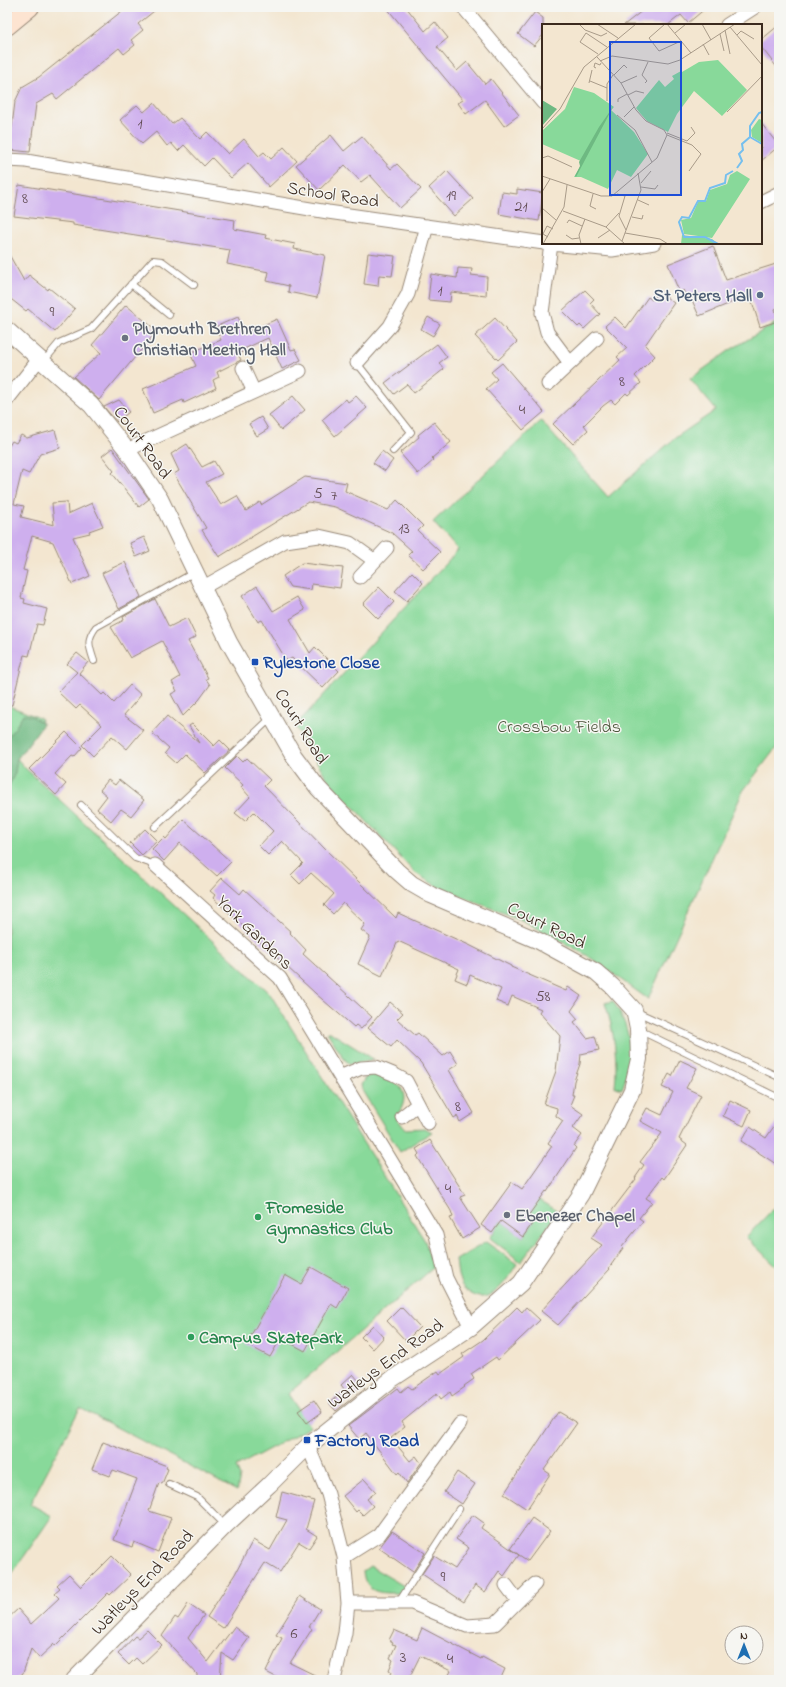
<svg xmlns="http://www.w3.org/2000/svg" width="786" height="1687" viewBox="0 0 786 1687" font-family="'Indie Flower',sans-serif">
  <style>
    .green { fill: #88d99a; stroke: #62825c }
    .forest { fill: #6eb982; stroke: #547250 }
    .building { fill: #ceafee }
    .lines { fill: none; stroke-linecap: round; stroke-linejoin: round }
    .service-casing { stroke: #978877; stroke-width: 8 }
    .minor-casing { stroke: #978877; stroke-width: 15 }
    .tertiary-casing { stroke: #978877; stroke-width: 18 }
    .secondary-casing { stroke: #978877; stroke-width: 20 }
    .service { stroke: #fff; stroke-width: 6 }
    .minor { stroke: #fff; stroke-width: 13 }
    .tertiary { stroke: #fff; stroke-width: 16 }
    .secondary { stroke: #fde4d1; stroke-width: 18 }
    .service-dot { fill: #5c6f8a; stroke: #f6f6f2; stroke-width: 1.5 }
    .worship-dot { fill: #6b7280; stroke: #f6f6f2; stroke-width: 1.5 }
    .transit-dot { fill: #1a4fb4; stroke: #f6f6f2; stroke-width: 1.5 }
    .leisure-dot { fill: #2e9e5b; stroke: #f6f6f2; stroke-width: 1.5 }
    .labels { text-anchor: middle; stroke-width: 3; stroke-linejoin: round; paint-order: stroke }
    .number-label { font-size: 16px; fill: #604b52 }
    .street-label { font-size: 18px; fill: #3b2a1e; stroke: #f6f6f2 }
    .service-label { font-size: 18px; font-weight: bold; fill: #4e5e75; stroke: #f6f6f2; text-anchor: end }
    .worship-label { font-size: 18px; font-weight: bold; fill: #5b616d; stroke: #f6f6f2; text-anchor: start }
    .transit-label { font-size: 18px; font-weight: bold; fill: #164399; stroke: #f6f6f2; text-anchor: start }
    .park-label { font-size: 18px; fill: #4e563d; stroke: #f6f6f2 }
    .leisure-label { font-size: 18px; font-weight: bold; fill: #27864d; stroke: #f6f6f2; text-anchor: start }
    .inset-river { fill: none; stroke: #75bfee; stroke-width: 2 }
    .inset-road { fill: none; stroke: #a99b89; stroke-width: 1 }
    .view { fill: #1d4ed8; fill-opacity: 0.15; stroke: #1d4ed8; stroke-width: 2 }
    .inset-edge { fill: none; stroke: #3b2a1e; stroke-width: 2 }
  </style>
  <rect width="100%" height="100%" fill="#f6f6f2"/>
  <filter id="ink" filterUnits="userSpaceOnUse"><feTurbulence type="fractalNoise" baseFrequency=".025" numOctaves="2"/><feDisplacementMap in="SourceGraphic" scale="8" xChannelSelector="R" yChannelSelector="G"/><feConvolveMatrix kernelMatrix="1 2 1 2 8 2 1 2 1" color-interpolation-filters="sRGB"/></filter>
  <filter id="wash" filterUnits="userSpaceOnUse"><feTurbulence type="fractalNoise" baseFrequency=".012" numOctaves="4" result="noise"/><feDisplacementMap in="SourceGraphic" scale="16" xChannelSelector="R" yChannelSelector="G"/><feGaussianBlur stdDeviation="0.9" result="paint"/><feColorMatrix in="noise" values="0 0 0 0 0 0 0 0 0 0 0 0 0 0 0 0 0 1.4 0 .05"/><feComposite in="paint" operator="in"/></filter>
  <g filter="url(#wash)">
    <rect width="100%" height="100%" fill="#f3e6d0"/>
    <path class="green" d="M779,321v423l-36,47 -95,208 -60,-43 -64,-35 -84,-33 -25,-15 -87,-93 -33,-54 163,-176 -25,-28 108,-101 67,76 67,-59 41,-28 -26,-31 40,-29z
      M7,705l35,14 -27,37 9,11 246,227 155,247 8,27 -145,126 22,33 -74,40 4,10 -3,14 -157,-83 -50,96 22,12 -45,65z
      M613,1001c20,31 21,55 9,88l-7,-2c3,-29 -1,-56 -10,-84z
      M327,1032h3l45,28 -25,4 -5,-4z
      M372,1074c25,4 43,18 24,43l9,12 20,-1 7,4 -32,20 -37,-60 -2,-7 4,-7z
      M524,1190l35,22 -38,50 -31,-24 11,-17 22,16 11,-16 -21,-15z
      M779,1203v66l-33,-32z
      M486,1242l31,22c-9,14 -26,44 -47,29 -4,-3 -9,-7 -10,-12 -3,-6 -3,-15 -4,-21z
      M370,1566l34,20 -1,7c-19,0 -38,3 -40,-22z"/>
    <path class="forest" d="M23,714l10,3 10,7 -26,35 -2,14 -8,17v-53l8,-9z"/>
    <g id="blocks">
      <path class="building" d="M127,7h32l-21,17 5,6 -12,10 4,5 -11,9 -5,-6 -62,51 -4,-5 -17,10 -6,48 -21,-2 6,-48 7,-15 17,-10z
        M386,7h20l19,24 10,-9 13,16 -11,9 20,24 10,-9 18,22 6,-5 28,36 -15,11 -19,-26 -19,14 -8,-11 5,-3z
        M647,7h60l-19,16 -7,-8 -13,10h-44z
        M535,12l8,6v17l-9,11 -16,-12z
        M779,25v45l-18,-23v-7z
        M154,103l18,21 8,-6 20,21 7,-7 21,22 16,-15 15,17 5,-4 7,7 13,-12 13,14 -28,26 -21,-24 -17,15 -19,-20 -8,8 -20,-21 -6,6 -7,-8 -4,3 -11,-14 -14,12 -22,-24 17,-15 7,7z
        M761,123l18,23 -18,15z
        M331,135l13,16 18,-15 29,33 6,-5 24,25 -21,19 -30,-33 -9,7 -16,-17 -26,25 -23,-25z
        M447,171l26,28 -19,17 -25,-28z
        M19,185l216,35 -1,9 32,6 -1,3 30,6 -1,5 31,6 -8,43 -29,-6 1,-6 -22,-5 2,-9 -42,-8 3,-14 -157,-25v-2l-59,-7z
        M517,189l26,4 -4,28 -40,-7 3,-22 15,2z
        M713,246l13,34 53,-17v44l-4,2 3,12 -18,6 -10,-32 -51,21 -7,-16 -4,1 -5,-11 -3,4 -12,-30z
        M7,251l17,30 5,-6 19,15 1,-2 26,21 -20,23 -27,-23 -2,2 -19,-15z
        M368,253l27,3 -3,20 -13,-1 -1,11 -14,-2z
        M458,268l14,1 -1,6 16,2 -1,19 -35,-4 -1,10 -22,-2 3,-26 26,4z
        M585,290l9,9 -4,4 10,11 -16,15 -4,-4 -2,2 -16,-16z
        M658,291l16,12 -29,42 10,11 -20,20 6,7 -13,12 -2,-2 -11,11 -4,-4 -8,6 -19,19 4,5 -15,14 -20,-20 67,-64 -3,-3 10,-9 -22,-22 10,-9 11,11 22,-31 4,3z
        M126,305l31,26 -58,69 -25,-23 27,-24 -9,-8z
        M238,317l7,16 32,-14 14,31 4,-1 6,11 -19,9 -14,-31 -24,11 1,2 -7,3 3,6 -24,12 2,5 -6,3 3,8 -32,15 -1,-3 -30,13 -10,-24 53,-23 -6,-13 31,-13 -6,-13z
        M428,317l12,7 -7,12 -12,-7z
        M495,318l22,24 -19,18 -23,-24z
        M437,344l10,13 -8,6 5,6 -30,24 -7,-9 -13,10 -9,-11z
        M502,363l42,49 -21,18 -37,-41 11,-10 -6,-7z
        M293,396l12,14 -24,20 -12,-15z
        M356,396l11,12 -32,28 -13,-16 24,-21 2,3z
        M119,400l10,12 -12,10 -13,-15z
        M261,417l7,12 -11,7 -8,-12z
        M434,422l17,20 -19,16 2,2 -16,14 -18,-21 19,-16 -1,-2z
        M55,430l5,18 -20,6 -11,20 -7,-3 -8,33 10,2 -3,11 33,8 -2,-22 15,-1 1,12 24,-11 11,23 -14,5 1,2 -17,4 17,39 -18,8 -19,-42 -21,-6 -9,34 4,1 -6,27 4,1 -1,4 23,6 -4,16 -6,-1 -8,32 -5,-1 -12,50h-5v-256l5,-8 4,2 5,-8 6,3z
        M187,444l15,23 12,-6 8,13 -16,8 15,23 16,-9 9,15 14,-9 1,3 44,-28 42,6 -2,8 43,19 9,-10 26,26 -5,5 22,21 -17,17 -15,-14 4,-4 -20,-18 -57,-26 -27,-5 -89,55 -17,-27 4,-2 -32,-54 5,-3 -8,-17z
        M112,448l37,51 -10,8 -27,-34 2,-2 -12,-15z
        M382,451l11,9 -8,11 -12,-8z
        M144,537l6,14 -14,6 -6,-14z
        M125,562l16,35 -22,12 -17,-36z
        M302,563l41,5 -3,20 -28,-4 -1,6 -21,-3 -7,-11z
        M412,572l11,11 -16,18 -12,-10z
        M257,586l16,25 24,-14 8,13 -15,9 20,34 5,-6 24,24 -16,17 -31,-30 -5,3 -25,-41 -4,2 -16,-26z
        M379,587l15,15 -16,17 -15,-15z
        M155,599l14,28 18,-9 9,19 -8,4 20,37 -2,1 4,6 -11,15 -16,16 -12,-22 6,-3 -5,-9 8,-5 -18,-36 -32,17 -19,-31 13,-7 -1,-3z
        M77,653l11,9 -9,11 23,22 2,-2 10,10 16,-18 11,10 -17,20 19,15 -16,19 -15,-13 -19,20 -11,-11 20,-20 -22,-20 -4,4 -18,-17 19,-20 -10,-8z
        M167,716l32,27 -10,-17 3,-2 22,22 6,-6 10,10 -25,23 -20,-19 -9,9 -11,-10 4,-5 -17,-15z
        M66,732l16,16 -8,9 -2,-1 -17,18 11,10 -10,11 -27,-26z
        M237,756l6,6 4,-4 23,22 -6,6 61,63 71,69 2,-5 71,32 42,21v1l55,24 2,-4 13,9 -10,15 7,8 -4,3 13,16 8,-2 4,14 -18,4 -1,10 -6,17 -2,14h2l-4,10 13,9 -10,14 9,7 -8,11 2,2 -29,44 -1,-1 -18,25 6,5 -11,16 -22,-16 -9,12 -11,-8 31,-43 10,7 30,-43 -4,-3 15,-22 -7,-5 1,-8 -13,-4 12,-33 4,-35 -21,-24 2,-3 -29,-13 -4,10 -12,-5 5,-12 -31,-14 -3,9 -12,-5 4,-10 -61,-28 -16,35 -24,-12 12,-27 -9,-7 4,-6 -22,-21 -10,11 -9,-9 10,-11 -23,-21 -11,11 -9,-9 12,-12 -21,-22 -14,14 -9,-9 14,-15 -19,-19 -9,9 -10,-8 15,-16 -9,-10 2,-2 -18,-17z
        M108,780l7,5 4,-5 25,20 -13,16 -10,-7 -10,12 -14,-12 10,-13 -7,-6z
        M183,819l48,43 -14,14 -37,-33 -16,18 -12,-12 12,-12 2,2z
        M145,829l12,12 -15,14 -12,-12z
        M222,878l18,16 4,-5 47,43 -1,1 16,17 -3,4 69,63 -11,12 -5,-4 -2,2 -39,-34 -102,-95 2,-3 -5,-4z
        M390,1002l13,11 -6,6 18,16 3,-2 25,23 7,-5 8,13 -9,6 25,43 -14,9 -3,-6 -3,2 -33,-55 -24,-23 -6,7 -23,-19z
        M680,1060l17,8 -11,20 15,7 -22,44 8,6 -23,34 -2,-2 -16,21 6,4 -13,16 4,3 -21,26 1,1 -14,20 1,1 -52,56 -17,-14 61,-66 -11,-7 45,-59 -1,-1 9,-13 -4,-3 22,-29 -22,-12 7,-13 15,7 11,-23 -11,-5 7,-13 3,2z
        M730,1100l21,10 -7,16 -21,-10z
        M779,1119v47l-38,-25 9,-14 16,11z
        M430,1140l35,55 -5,2 20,31 -18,11 -12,-21 3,-1 -2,-6 -34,-55 2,-2 -3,-5z
        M311,1267l37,21 -11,20 -6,-4 -26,47 -24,-13 -11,19 -24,-13 39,-69 16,9z
        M401,1307l19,20 -14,14 -19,-20z
        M517,1307l5,5 4,-5 14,13 -42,40 -2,-3 -25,17 3,5 -10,7 1,1 -13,9 -2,-4 -9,7 -4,-6 -35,29 3,5 -14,11 19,23 6,-5 5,7 -14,20 -8,-11 -2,2 -31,-41 -7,6 -11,-13 50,-38 3,4 7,-6 4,3 26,-18 2,3 24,-17 -2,-3 21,-14z
        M373,1325l11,12 -11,12 -12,-12z
        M353,1374l12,14 -29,23 -7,-8 16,-13 -4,-5z
        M314,1400l8,12 -15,11 -9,-12z
        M558,1412l19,11 -33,47 6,4 -23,35 -23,-15z
        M103,1442l64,24 -1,2 2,1 -6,15 -3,-1 -10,28 22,7 -13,34 -24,-10 -2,5 -18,-7 23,-61 -24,-9 -3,6 -18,-7z
        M457,1472l18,12 -13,20 -18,-12z
        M364,1479l12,13 -9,7 6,7 -10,9 -5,-5 -2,2 -13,-16z
        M282,1492l32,9 -8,28 11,7 -8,12 -10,-6 -19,30 -15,-9 -42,65 -16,-11 28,-43 18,-34 17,10 17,-30 -11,-3z
        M473,1515l11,8 -3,5 38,27 -15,21 -5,-5 -14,21 -10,-7 -11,17 -42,-28 12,-18 21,13 14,-21 -13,-9z
        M532,1518l18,13 -22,30 -18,-12z
        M392,1531l33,22 -12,19 -34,-24z
        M112,1556l19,19 -21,20 -2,-2 -53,53 -1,-2 -15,14 -8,-9 -8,24 -8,7h-8v-61l11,-10 13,15 28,-26 -5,-5 6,-5 -3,-3 12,-11 12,13z
        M300,1596l20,13 -11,18 3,2 -22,34 35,17h-43l-16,-8 16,-34 -6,-3z
        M188,1604l16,11 -16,23 20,24 26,-35 15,11 -16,22 -11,-7 -2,27h-23v-6l-35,-38 13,-19 3,2z
        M422,1628l59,31 1,-2 23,12 -5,11h-54l5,-9 -31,-15 -12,24h-20l4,-8 -3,-2 4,-10 -3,-2 6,-13 -4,-1 1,-2 -4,-2 5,-10 23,10z
        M147,1630l15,15 -20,19 -6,-6 -7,7 -11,-11 17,-18 3,2z"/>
    </g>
  </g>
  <g filter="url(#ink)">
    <use href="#blocks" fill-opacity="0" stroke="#978877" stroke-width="1"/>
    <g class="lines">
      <defs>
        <path id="service" d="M131,284l38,31
          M44,361l15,-18 32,-14 62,-69 9,1 32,24
          M357,363l54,69 -18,19
          M94,661c-5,-15 -8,-21 2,-34l99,-55
          M81,805l54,53 20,7
          M155,827l116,-109
          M637,1012l142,65
          M639,1030l140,68
          M169,1484l28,13 28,28
          M399,1602l60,-93"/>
        <path id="minor" d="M463,7l80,96
          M727,25l28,-18
          M7,160l19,1 302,51 223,32 61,6 42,-7
          M761,202l18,-9
          M551,244l-9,69 5,19 23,31
          M357,363l33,-37 18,-32 19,-68
          M243,368l11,24
          M548,384l49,-46
          M7,400l33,-42
          M127,450l173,-79
          M360,577l27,-29
          M202,588l83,-47 34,-5 31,7 25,18
          M155,865l125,113 156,257 10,43 25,49
          M340,1077l21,-9 15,-1 17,7 13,7 22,42
          M402,1117l16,-13
          M308,1446l20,48 16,63 4,46 -3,30 -11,47
          M344,1557l35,-22 81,-111
          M506,1585l12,16
          M348,1603h64l55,23 28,-2 40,-40"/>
        <path id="tertiary" d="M7,330l84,75 36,45 33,49 69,143 65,114 24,32 79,83 15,13 19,11 108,46 57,31 16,14 22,24 4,19 1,30 -7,31 -51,104 -60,89 -50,44 -79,52 -84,67 -39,39 -43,40 -152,155"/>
        <path id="secondary" d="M7,26l23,-19"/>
      </defs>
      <use href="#service" class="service-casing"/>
      <use href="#minor" class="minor-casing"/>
      <use href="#tertiary" class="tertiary-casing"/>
      <use href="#secondary" class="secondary-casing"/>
      <use href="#service" class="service"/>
      <use href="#minor" class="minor"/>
      <use href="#tertiary" class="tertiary"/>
      <use href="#secondary" class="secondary"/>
    </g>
  </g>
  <circle class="service-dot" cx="760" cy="295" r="4"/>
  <g class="worship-dot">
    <circle cx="125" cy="338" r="4"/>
    <circle cx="507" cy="1215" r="4"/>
  </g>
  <g class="transit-dot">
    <rect x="251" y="658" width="8" height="8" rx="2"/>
    <rect x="303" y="1436" width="8" height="8" rx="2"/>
  </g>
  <g class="leisure-dot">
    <circle cx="258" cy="1217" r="4"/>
    <circle cx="191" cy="1337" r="4"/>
  </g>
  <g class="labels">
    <g class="number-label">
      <text x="140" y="128">1</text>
      <text x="451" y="200">19</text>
      <text x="25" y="203">8</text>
      <text x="521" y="211">21</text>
      <text x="440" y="295">1</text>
      <text x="52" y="316">9</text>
      <text x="622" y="386">8</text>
      <text x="522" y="414">4</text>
      <text x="318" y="498">5</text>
      <text x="334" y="500">7</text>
      <text x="404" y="533">13</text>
      <text x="543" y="1001">58</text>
      <text x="458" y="1111">8</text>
      <text x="448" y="1193">4</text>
      <text x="443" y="1581">9</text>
      <text x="294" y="1638">6</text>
      <text x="403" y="1662">3</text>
      <text x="450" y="1663">4</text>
    </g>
    <g class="street-label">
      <text transform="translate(333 194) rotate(9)" y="6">School Road</text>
      <text transform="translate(143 442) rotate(54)" y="6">Court Road</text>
      <text transform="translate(302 726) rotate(58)" y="6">Court Road</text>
      <text transform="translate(547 925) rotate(26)" y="6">Court Road</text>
      <text transform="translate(255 932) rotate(44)" y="6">York Gardens</text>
      <text transform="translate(385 1363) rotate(-36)" y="6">Watleys End Road</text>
      <text transform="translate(142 1582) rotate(-46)" y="6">Watleys End Road</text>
    </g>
    <g class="service-label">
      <text x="752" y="301">St Peters Hall</text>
    </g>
    <g class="worship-label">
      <text x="133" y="334">Plymouth Brethren<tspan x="133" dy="21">Christian Meeting Hall</tspan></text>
      <text x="515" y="1221">Ebenezer Chapel</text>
    </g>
    <g class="transit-label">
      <text x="263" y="668">Rylestone Close</text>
      <text x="315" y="1446">Factory Road</text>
    </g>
    <g class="park-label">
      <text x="559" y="732">Crossbow Fields</text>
    </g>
    <g class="leisure-label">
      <text x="266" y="1213">Fromeside<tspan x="266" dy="21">Gymnastics Club</tspan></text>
      <text x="199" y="1343">Campus Skatepark</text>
    </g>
  </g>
  <g transform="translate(542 24)">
    <rect width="220" height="220" fill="#f3e6d0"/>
    <path d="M176,36l29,30 -25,26 -28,-25 -17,23 -9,18 -21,-11 -8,-9 -3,-4 23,-28 6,7 9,-8 -2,-3 9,-5 1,1 17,-10zM32,63l20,6 20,14 -3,3 23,22 14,22 -17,23 -14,-7 -9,19 -27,-12h-7l9,-15 -41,-18v-13l23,-22zM217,95l3,1v23l-10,-6 -1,-7zM195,147l13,8 -38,59 -28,-4 -3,-14 10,-2 7,-16 8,-1 4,-11 17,-6 3,-9zM140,211l30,4 6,5h-37z" fill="#88d99a"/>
    <path d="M0,76l15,9 -15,17zM71,83l-37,70 -1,-1 5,-10 -1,-4 20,-35z" fill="#6eb982"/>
    <path class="inset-river" d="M208,113l12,7M195,144l5,-7 -3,-7 4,-4 -1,-6 8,-7v-11l9,-13 3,-1M176,220l-13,-7h-21l-5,-15 3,-5 7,1 9,-17h7l5,-13 15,-5 1,-8 7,-4"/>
    <path class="inset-road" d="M55,0l21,14M123,0l-16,14 10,13 22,-10M125,0l24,29M160,0l9,16M38,1l5,5 16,6 6,-3M188,3l32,38M183,6l5,24M133,9l11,-9M178,10l4,17M195,11l4,-4 13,8M38,18l6,-9 21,14M38,18l18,12M161,20l6,11M55,33l24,26 15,27 10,11 18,9 3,5 25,10 9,9 -12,17M58,37l12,-5 56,8 12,-4 55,-36M54,44l-2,-1 1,-4 5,2 1,-2M72,51l10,-10 3,3M48,57l17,7M47,59l3,-13M79,59l16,-7M103,59l2,-2 -5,-6 6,-13M86,71l8,-4 8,2M65,77v-17l6,-9M76,78v-3l9,-5M185,88l35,-36M75,91l18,15 17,32M82,93l10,-10M0,105l18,-20 24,-42 52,-43M125,109l20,8 8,-8 -4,-6M0,134l6,-2 24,11M0,152l59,20h11l45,-38 10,-23M99,159l10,-12M99,163l14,2 3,-4M0,168l8,-13M51,170l-3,12 6,3M75,170l8,2 -6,20 7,14M96,176l11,5M0,184l14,12M21,187l43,16 19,17M90,193l10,2 1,-4M25,199l2,-3 13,6M64,203l13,-14M83,209l35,6 8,5M24,211l6,4 7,-1M6,213l-5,-3 4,-8 6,3M56,214l12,-8M80,217l19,-51 -3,-17M1,220l21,-37 3,-22M39,220l-2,-9 6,-16"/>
    <path class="view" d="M68,18h71v153h-71z"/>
    <rect width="220" height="220" class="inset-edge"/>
  </g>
  <rect width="786" height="1687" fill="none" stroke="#f6f6f2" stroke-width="24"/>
  <g transform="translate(744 1645)"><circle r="19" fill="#f6f6f2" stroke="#aba49d"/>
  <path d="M0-3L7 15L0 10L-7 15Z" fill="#1f6fb2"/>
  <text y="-6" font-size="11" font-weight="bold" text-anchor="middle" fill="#3b2a1e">N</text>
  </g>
</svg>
